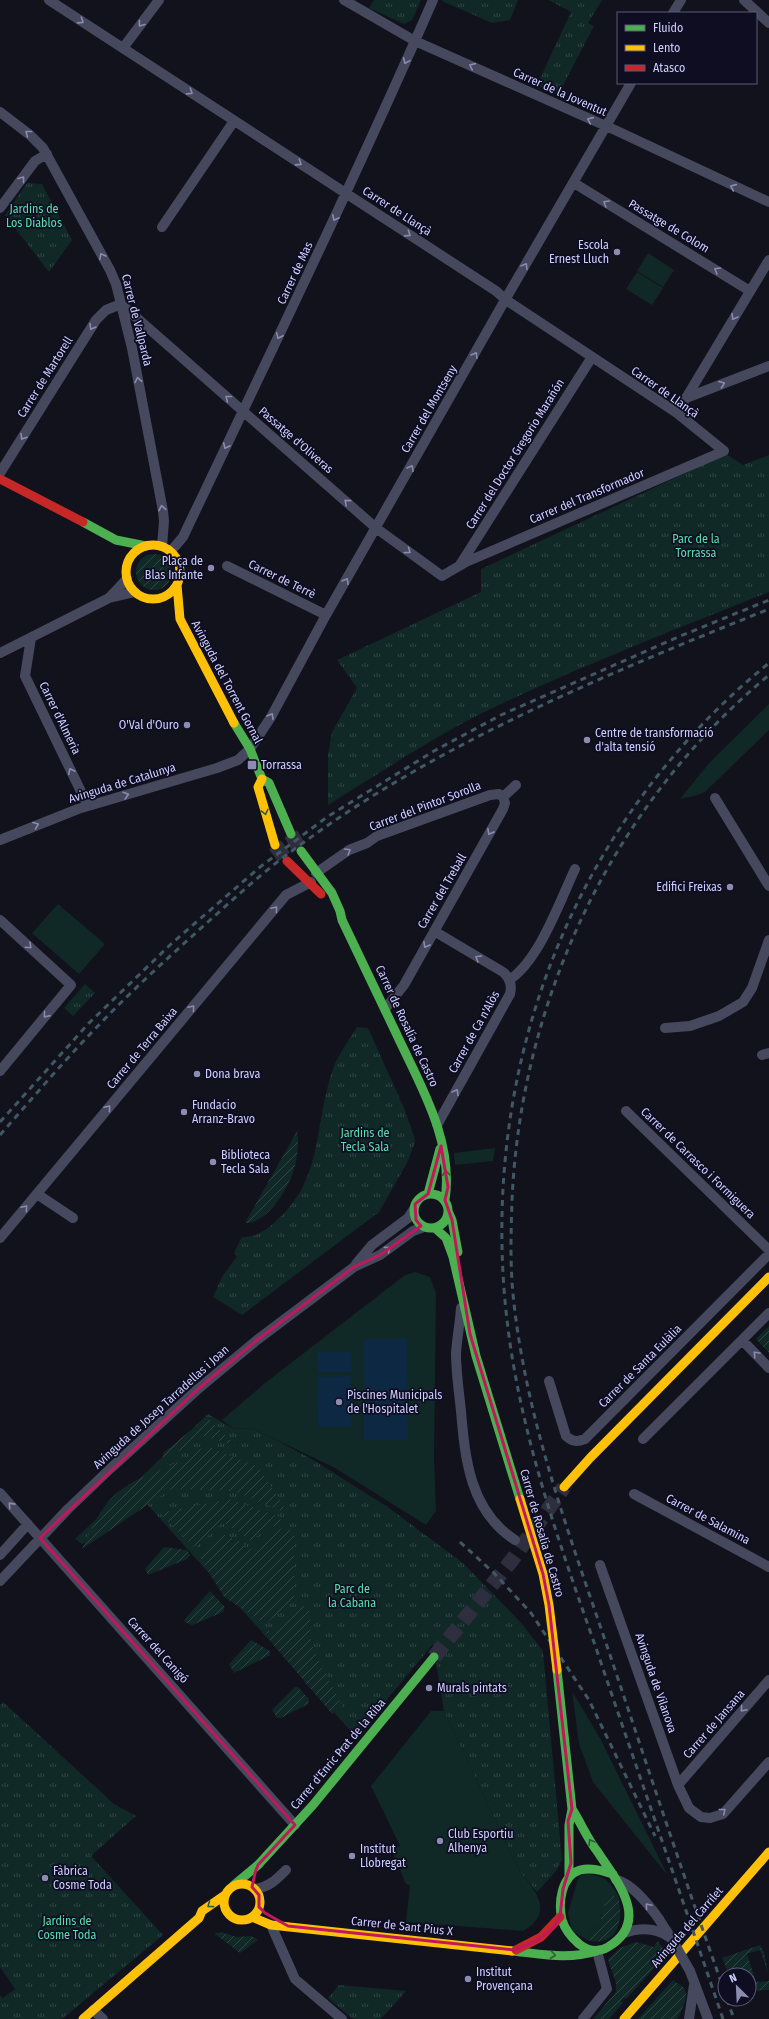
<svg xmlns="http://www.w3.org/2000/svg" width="769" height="2019" viewBox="0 0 769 2019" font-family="'Fira Sans Condensed',sans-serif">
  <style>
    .grass { fill: #102826 }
    .park { fill: url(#park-tufts) }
    .garden { fill: url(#garden-furrows) }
    .water { fill: #0d2842 }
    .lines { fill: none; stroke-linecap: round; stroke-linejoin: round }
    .secondary-tunnel { stroke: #2e2e3f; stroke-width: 15; stroke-dasharray: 15 8; stroke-linecap: butt }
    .street { stroke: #46485e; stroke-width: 10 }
    .fast { stroke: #4caf50; stroke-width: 9 }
    .slow { stroke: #ffc107; stroke-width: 9 }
    .jam { stroke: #c62828; stroke-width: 9 }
    .rail { stroke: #3f5864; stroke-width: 3; stroke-dasharray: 6 5; stroke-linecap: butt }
    .street-bridge { stroke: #46485e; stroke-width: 10 }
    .slow-bridge { stroke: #ffc107; stroke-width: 9 }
    .oneway { stroke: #8a8bae }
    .oneway2 { stroke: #2d5e38 }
    .marked { fill: none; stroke: #c2185b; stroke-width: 3; stroke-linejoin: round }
    .poi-dot { fill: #8c8cb0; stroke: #0e0d21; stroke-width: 1.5 }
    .labels { text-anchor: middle; stroke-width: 3.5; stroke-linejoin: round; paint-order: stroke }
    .street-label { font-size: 12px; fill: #cdceff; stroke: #0e0d21 }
    .park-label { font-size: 12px; fill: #59dfad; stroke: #0e0d21 }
    .poi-label { font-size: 12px; fill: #cdceff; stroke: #0e0d21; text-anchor: start }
  </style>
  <defs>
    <pattern id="park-tufts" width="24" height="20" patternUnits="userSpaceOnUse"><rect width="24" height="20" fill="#102826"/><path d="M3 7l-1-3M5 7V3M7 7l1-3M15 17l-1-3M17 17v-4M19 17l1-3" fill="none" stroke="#324647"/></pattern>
    <pattern id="garden-furrows" width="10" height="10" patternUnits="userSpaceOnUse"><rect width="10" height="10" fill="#102826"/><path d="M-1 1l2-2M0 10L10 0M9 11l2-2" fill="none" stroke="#324647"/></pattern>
  </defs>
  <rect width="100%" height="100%" fill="#12121d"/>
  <path class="grass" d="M648,253l26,17 -11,17 -26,-16z
    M637,272l26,16 -11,17 -26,-16z
    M769,704v26l-64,62 -7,3 -18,4 30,-37z
    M58,904l47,40 -26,30 -47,-41z
    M495,1148l-2,13 -38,4 -1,-12z
    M415,1272l15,5 6,16 -2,165 2,53 -10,14 -91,-57 -83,-40 -18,1 -12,-9 43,-37 140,-108z
    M572,1691l29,49 67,136 -75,-94 -14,-38z
    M431,1711h13l76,161c17,20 34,41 3,59l-117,-9 4,-37 -4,-1 -14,-34 8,-4 -29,-60z
    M584,1873c20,4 23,4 34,22l-17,20 -1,9 -9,8 -4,8 -15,-9 -4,-18 10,-34z"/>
  <path class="park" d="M374,0h47l-9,20 -8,4 -35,-16z
    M443,0h75l-8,20 -18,3 -50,-22z
    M549,0h53l-14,23 6,3 -36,69 -21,-10 34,-73z
    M27,183l15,1 30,56 -23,32 -44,-57z
    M726,454l17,11 26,-10v137c-90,36 -181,71 -268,112 -59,27 -118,67 -173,101v-50l4,-23 25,-44 -20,-28 144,-68v-23z
    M85,984l10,9 -22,23 -9,-8z
    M357,1027l11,1 36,80 10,28 1,6 -8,21 -28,49 -137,103 -29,-18 9,-20 15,-21 -3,-3 8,-16c13,0 22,-5 32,-14 51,-44 39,-97 59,-154 5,-14 16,-29 24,-42z
    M208,1414l26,15 18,-1 28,14 35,19 74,47 74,55 59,61 21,27 19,209 -6,11 -19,21 -17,-20 -76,-161 -11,-67 -77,93 -210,-234 -64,41 -7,-5z
    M3,1702l111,102 22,12 -45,40 72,79 -101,84h-62v-24l3,3 12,-9 -15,-22v-262z
    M339,1985l67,6 -25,28h-28l-25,-21z"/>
  <path class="garden" d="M136 572a18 18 0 1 1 36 0a18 18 0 1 1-36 0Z
    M297,1131c2,11 1,23 -2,34 -4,20 -27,59 -50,58z
    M769,1326v27l-13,-14z
    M207,1417l29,29 -32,-10 -37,22 -4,-1v-4z
    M207,1446l52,21 29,47 -54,-23 -63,-2 -89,60c6,-12 11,-25 18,-36 20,-30 41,-35 72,-48 12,-5 23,-13 35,-19z
    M229,1499l51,18 1,5 -31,18 -27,-18 -28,26 -35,-35z
    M284,1527l6,2 4,6v64l-4,5 -25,20 -41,-27 -24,-39 20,-25 20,8 8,10z
    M164,1547l23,3 3,5 -3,4 -39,16 -3,-6z
    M210,1591l15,16 -2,5 -31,13 -7,-3 -1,-2z
    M303,1606l5,1c5,12 0,25 4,37 8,22 21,43 31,63l-11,7 -66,-78 1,-4 21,-11 8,-11z
    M251,1640l19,11v4l-36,18 -5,-9z
    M295,1687h3l11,12 -1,5 -27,14h-4l-5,-8z
    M618,1895c6,24 1,53 -31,45l4,-8 9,-8c3,-13 2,-27 18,-29z
    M221,1932l16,5 15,-1 6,4 -18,13 -25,-19z
    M658,1941l9,13 -41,45 -2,-1 -3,3 2,2 -14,16h-16l23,-27v-8l-8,-25 12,-11 16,-6 18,5z
    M760,1945l4,7 4,21 -8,-23 -13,4 9,28 13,-1v9l-20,1v-16h-20l-7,-17z
    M673,1980c3,3 8,5 11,8 6,7 -3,24 -7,31h-39z"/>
  <path class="water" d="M363,1339h44l1,101h-44z
    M317,1352h34v20h-33z
    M351,1376v51h-33l-1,-50z"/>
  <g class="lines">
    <path class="secondary-tunnel" d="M291,834l10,17
      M275,845l12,16
      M434,1657l78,-97 52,-73"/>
    <path class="street" d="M344,0l71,41 200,89 154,72
      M744,0l25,23
      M673,13l8,-13
      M123,48l36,-48
      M0,112l30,23 13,13 67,122 6,14 16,64 31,163 1,10 -2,25
      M574,183l176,108
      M0,208l35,-47 12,-7
      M162,227l72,-106
      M686,398l83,-32
      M677,413l92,-153
      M0,473l96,-153 10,-10 15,-6 255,224 66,48 24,-14 258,-111 -47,-38 -171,-113 -10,-9 -447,-291
      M171,551l12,-14c85,-179 171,-356 250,-537
      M460,565l132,-208
      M227,566l99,49
      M109,598l18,-19
      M31,638l-6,38 63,130
      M0,653l109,-55 26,-6
      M503,797l13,-12
      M715,798l54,88
      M0,840l78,-31 139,-41 21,-8 12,-11 21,-32 55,-102 183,-322 122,-210
      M316,873l33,-23 18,-7 10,-7 113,-41 9,-1 4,3
      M0,920l71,65 -71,86
      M434,931l69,41c7,6 9,14 7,22l-73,131
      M509,980c30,-19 51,-79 66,-111
      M385,1009l19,-24 99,-176 2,-6 -2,-6
      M665,1028l25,-2 29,-10 24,-14 9,-14 17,-48
      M762,1055l7,-2
      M626,1111l143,139
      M37,1194l36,24
      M0,1238l286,-343 25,-13
      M356,1264l16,-19 36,-27 6,-9
      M461,1308c-1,15 -4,30 -5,45 0,19 3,39 5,58 4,48 9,100 54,129
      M742,1340l27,28
      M549,1381l17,55c7,6 11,6 19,3l184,-185
      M643,1439l126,-126
      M0,1493l295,332
      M634,1494l135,73
      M0,1555l28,-31
      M600,1565l78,220 11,23 12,9 9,1 13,-4 46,-52
      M0,1581l68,-72 43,-41 87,-79 59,-49 97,-73 26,-12 33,-24 11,-4
      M678,1785l91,-105
      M616,1880c17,3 39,32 48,47 4,5 6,11 10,16
      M255,1889c14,-2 21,-9 31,-19
      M271,1925l24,54 47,40
      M624,1933c15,-5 31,-6 45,4
      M690,1971l18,48
      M93,2010l10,9
      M583,2019l24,-30 -10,-38
      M689,2019l5,-34"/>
    <path class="fast" d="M83,522l33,18 30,6
      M234,723l16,26 12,30 7,4 22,51
      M301,851l31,42 8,18 2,9c18,38 36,75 54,113 24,52 58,107 49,167
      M414 1211a17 17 0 1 1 34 0a17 17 0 1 1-34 0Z
      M428,1194l12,-45
      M448,1211l4,9 6,32
      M435,1228l11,10 7,19 23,99 44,143
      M557,1670l15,139 -3,16v51
      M572,1809c9,14 15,29 25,42 19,29 55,70 11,96 -10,6 -20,4 -29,-3 -7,-6 -14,-14 -17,-24 -4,-17 -1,-44 18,-50 12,-3 22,1 33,4
      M234,1885l24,-20 55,-60 121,-148
      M512,1951c30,3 55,9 85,0"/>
    <path class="slow" d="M126 572a27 27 0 1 1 54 0a27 27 0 1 1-54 0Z
      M177,585l3,34 54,104
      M262,779l-4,8 17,58
      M564,1487l26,-29 179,-181
      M224 1902a18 18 0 1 1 36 0a18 18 0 1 1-36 0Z
      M252,1917l19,8 241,26
      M83,2019l116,-101 3,-7 23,-16
      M624,2019l145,-167"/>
    <path class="jam" d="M0,479l83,43
      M287,861l34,33
      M516,1950l25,-13 19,-20"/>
    <path class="rail" d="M0,1122l89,-99 82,-79 89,-77 67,-50 107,-66 67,-36 177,-78 91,-37
      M0,1135c31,-35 62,-72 95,-106 36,-38 75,-73 114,-108 28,-25 56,-51 87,-73 143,-106 309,-173 473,-239
      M460,1542l34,31 37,40 58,87 66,136
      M725,1993c-41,-115 -79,-231 -118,-347 -39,-115 -82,-230 -94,-352 -3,-31 -2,-62 -1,-94 9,-201 101,-396 257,-525
      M727,1999l7,20
      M723,2019c-42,-124 -85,-247 -127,-371 -34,-97 -69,-195 -85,-298 -40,-260 52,-520 258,-687"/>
    <path class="street-bridge" d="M674,1943l16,28"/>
    <path class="slow-bridge" d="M520,1499l23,75 6,31 8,65"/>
  </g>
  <defs><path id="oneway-chevron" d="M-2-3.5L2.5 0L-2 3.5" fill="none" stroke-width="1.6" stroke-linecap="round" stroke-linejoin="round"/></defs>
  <g class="oneway">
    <use href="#oneway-chevron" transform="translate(81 21) rotate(33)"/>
    <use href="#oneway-chevron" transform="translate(141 24) rotate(127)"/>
    <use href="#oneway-chevron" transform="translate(406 61) rotate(114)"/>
    <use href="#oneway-chevron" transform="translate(472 66) rotate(-156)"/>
    <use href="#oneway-chevron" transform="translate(190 92) rotate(33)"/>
    <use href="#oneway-chevron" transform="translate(590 120) rotate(-156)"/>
    <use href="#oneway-chevron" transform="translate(28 133) rotate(-142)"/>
    <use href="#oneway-chevron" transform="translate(299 163) rotate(33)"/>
    <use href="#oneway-chevron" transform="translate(22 179) rotate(-53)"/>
    <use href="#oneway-chevron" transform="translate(733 187) rotate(-156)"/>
    <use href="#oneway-chevron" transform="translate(606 203) rotate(-149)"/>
    <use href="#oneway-chevron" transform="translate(335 218) rotate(116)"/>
    <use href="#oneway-chevron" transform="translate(408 234) rotate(33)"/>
    <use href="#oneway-chevron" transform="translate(102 256) rotate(-119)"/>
    <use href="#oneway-chevron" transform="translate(525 266) rotate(-59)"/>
    <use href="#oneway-chevron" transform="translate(717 270) rotate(-149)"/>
    <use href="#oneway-chevron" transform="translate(734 317) rotate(121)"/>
    <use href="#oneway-chevron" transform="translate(92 327) rotate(121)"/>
    <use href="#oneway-chevron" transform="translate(279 336) rotate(115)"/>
    <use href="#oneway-chevron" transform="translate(475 355) rotate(-60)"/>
    <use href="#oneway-chevron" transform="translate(138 380) rotate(-101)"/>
    <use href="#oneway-chevron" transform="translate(722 384) rotate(-21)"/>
    <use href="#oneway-chevron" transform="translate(228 398) rotate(-141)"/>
    <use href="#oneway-chevron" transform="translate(23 437) rotate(122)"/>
    <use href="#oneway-chevron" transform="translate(226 446) rotate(115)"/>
    <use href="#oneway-chevron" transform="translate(411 468) rotate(-60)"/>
    <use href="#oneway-chevron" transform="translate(347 502) rotate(-139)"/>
    <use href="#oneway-chevron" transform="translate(162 508) rotate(-100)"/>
    <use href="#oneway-chevron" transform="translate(408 551) rotate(36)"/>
    <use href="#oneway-chevron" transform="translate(346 581) rotate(-60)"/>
    <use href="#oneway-chevron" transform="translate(271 716) rotate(-60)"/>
    <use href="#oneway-chevron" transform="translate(71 771) rotate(-116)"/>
    <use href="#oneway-chevron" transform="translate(126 795) rotate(-16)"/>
    <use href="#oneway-chevron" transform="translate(36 825) rotate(-21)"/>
    <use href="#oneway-chevron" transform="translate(490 832) rotate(119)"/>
    <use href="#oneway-chevron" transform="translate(348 851) rotate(-30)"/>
    <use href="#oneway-chevron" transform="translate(275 909) rotate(-50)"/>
    <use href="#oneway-chevron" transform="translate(426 945) rotate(119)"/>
    <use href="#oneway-chevron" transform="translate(29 946) rotate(43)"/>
    <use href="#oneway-chevron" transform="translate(478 958) rotate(-149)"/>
    <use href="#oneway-chevron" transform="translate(192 1008) rotate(-50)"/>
    <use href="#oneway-chevron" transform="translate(46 1015) rotate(129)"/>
    <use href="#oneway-chevron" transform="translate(456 1092) rotate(-60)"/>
    <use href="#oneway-chevron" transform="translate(108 1108) rotate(-50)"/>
    <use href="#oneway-chevron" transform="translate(25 1208) rotate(-50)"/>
    <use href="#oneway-chevron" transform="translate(388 1249) rotate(-36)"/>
    <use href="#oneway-chevron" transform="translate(756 1354) rotate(-133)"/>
    <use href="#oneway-chevron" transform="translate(11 1505) rotate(-132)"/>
    <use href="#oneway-chevron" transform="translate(743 1709) rotate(131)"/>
    <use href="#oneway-chevron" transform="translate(723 1811) rotate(-39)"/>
    <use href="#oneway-chevron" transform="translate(648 1906) rotate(-130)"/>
  </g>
  <g class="oneway2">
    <use href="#oneway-chevron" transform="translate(265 812) rotate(76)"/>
    <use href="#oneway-chevron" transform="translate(446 1173) rotate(-95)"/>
    <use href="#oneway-chevron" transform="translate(591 1842) rotate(-121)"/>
    <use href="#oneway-chevron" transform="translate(210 1905) rotate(144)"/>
    <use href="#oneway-chevron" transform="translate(553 1955) rotate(7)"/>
  </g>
  <path class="marked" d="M441,1146l7,41 -3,13 7,20 18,114 73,240 6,31 23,204 -4,12 3,42 -8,26 -3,28 -7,11 -17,13 -22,9 -226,-24 -23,-13 -6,-6v-12l-7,-8 3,-14 3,-8 37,-40 -255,-287 158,-149 59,-49 97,-73 26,-12 41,-29 -5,-6 -1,-16 13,-10z"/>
  <g class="poi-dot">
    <circle cx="617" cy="252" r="4"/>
    <circle cx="211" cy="568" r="4"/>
    <circle cx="187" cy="725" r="4"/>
    <circle cx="587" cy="740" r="4"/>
    <rect x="247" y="760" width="10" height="10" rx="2"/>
    <circle cx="730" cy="887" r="4"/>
    <circle cx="197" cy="1074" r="4"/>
    <circle cx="184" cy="1112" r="4"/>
    <circle cx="213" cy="1162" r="4"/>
    <circle cx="339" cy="1402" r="4"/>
    <circle cx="429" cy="1688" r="4"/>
    <circle cx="440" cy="1841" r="4"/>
    <circle cx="352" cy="1856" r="4"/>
    <circle cx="45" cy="1878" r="4"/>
    <circle cx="468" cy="1979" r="4"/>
  </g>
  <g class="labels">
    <g class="street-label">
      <text transform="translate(560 92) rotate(24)" y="4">Carrer de la Joventut</text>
      <text transform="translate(397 211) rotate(33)" y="4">Carrer de Llançà</text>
      <text transform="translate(669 226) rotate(31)" y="4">Passatge de Colom</text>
      <text transform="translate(295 273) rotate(-65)" y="4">Carrer de Mas</text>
      <text transform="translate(137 320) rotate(76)" y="4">Carrer de Vallparda</text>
      <text transform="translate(45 377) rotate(-58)" y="4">Carrer de Martorell</text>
      <text transform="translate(665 392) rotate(35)" y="4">Carrer de Llançà</text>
      <text transform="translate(429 409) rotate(-60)" y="4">Carrer del Montseny</text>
      <text transform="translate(296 440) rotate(41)" y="4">Passatge d'Oliveras</text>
      <text transform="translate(515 454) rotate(-58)" y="4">Carrer del Doctor Gregorio Marañón</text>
      <text transform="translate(587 496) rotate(-23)" y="4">Carrer del Transformador</text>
      <text transform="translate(282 579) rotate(26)" y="4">Carrer de Terrè</text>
      <text transform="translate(227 682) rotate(62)" y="4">Avinguda del Torrent Gornal</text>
      <text transform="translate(60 718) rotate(64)" y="4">Carrer d'Almeria</text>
      <text transform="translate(122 783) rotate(-17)" y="4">Avinguda de Catalunya</text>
      <text transform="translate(425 806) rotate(-21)" y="4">Carrer del Pintor Sorolla</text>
      <text transform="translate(442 891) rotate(-60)" y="4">Carrer del Treball</text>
      <text transform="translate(407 1026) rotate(65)" y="4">Carrer de Rosalía de Castro</text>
      <text transform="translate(474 1032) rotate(-61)" y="4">Carrer de Ca n'Alòs</text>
      <text transform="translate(142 1048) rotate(-50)" y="4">Carrer de Terra Baixa</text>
      <text transform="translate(698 1163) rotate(44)" y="4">Carrer de Carrasco i Formiguera</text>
      <text transform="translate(640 1366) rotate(-45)" y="4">Carrer de Santa Eulàlia</text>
      <text transform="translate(161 1407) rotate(-42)" y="4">Avinguda de Josep Tarradellas i Joan</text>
      <text transform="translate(708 1519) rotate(28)" y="4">Carrer de Salamina</text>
      <text transform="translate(542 1533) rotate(74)" y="4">Carrer de Rosalía de Castro</text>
      <text transform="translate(158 1650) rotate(48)" y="4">Carrer del Canigó</text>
      <text transform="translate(656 1683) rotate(71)" y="4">Avinguda de Vilanova</text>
      <text transform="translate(714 1724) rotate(-49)" y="4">Carrer de Jansana</text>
      <text transform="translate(338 1754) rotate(-50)" y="4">Carrer d'Enric Prat de la Riba</text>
      <text transform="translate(402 1926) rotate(6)" y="4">Carrer de Sant Pius X</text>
      <text transform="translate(687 1927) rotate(-49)" y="4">Avinguda del Carrilet</text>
    </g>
    <g class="park-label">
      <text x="34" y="213">Jardins de<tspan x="34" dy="14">Los Diablos</tspan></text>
      <text x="696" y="543">Parc de la<tspan x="696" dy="14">Torrassa</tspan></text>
      <text x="365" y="1137">Jardins de<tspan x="365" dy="14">Tecla Sala</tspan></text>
      <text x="352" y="1593">Parc de<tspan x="352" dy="14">la Cabana</tspan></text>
      <text x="67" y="1925">Jardins de<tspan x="67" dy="14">Cosme Toda</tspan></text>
    </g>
    <g class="poi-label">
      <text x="609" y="249" text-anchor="end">Escola<tspan x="609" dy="14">Ernest Lluch</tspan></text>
      <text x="203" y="565" text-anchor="end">Plaça de<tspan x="203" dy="14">Blas Infante</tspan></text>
      <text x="179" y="729" text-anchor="end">O'Val d'Ouro</text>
      <text x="595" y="737">Centre de transformació<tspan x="595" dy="14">d'alta tensió</tspan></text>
      <text x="261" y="769">Torrassa</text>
      <text x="722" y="891" text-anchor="end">Edifici Freixas</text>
      <text x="205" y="1078">Dona brava</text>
      <text x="192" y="1109">Fundacio<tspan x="192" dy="14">Arranz-Bravo</tspan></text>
      <text x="221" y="1159">Biblioteca<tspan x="221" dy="14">Tecla Sala</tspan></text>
      <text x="347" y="1399">Piscines Municipals<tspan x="347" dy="14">de l'Hospitalet</tspan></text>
      <text x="437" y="1692">Murals pintats</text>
      <text x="448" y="1838">Club Esportiu<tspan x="448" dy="14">Alhenya</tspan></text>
      <text x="360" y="1853">Institut<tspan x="360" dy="14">Llobregat</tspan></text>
      <text x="53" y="1875">Fàbrica<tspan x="53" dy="14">Cosme Toda</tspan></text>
      <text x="476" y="1976">Institut<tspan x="476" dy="14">Provençana</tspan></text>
    </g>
  </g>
  <rect x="617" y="12" width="140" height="72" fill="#0e0d21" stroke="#5a5a7a"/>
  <rect x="625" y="25" width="20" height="6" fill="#4caf50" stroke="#5a5a7a"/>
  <text x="653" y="32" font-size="12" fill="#cdceff">Fluido</text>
  <rect x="625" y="45" width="20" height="6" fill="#ffc107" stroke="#5a5a7a"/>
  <text x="653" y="52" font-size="12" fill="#cdceff">Lento</text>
  <rect x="625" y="65" width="20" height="6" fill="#c62828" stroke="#5a5a7a"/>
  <text x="653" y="72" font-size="12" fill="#cdceff">Atasco</text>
  <g transform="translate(737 1987) rotate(336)"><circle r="19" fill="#0e0d21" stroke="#5a5a7a"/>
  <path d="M0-3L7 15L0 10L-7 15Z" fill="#8c8cb0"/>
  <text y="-6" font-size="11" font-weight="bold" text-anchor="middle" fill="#cdceff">N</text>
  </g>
</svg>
